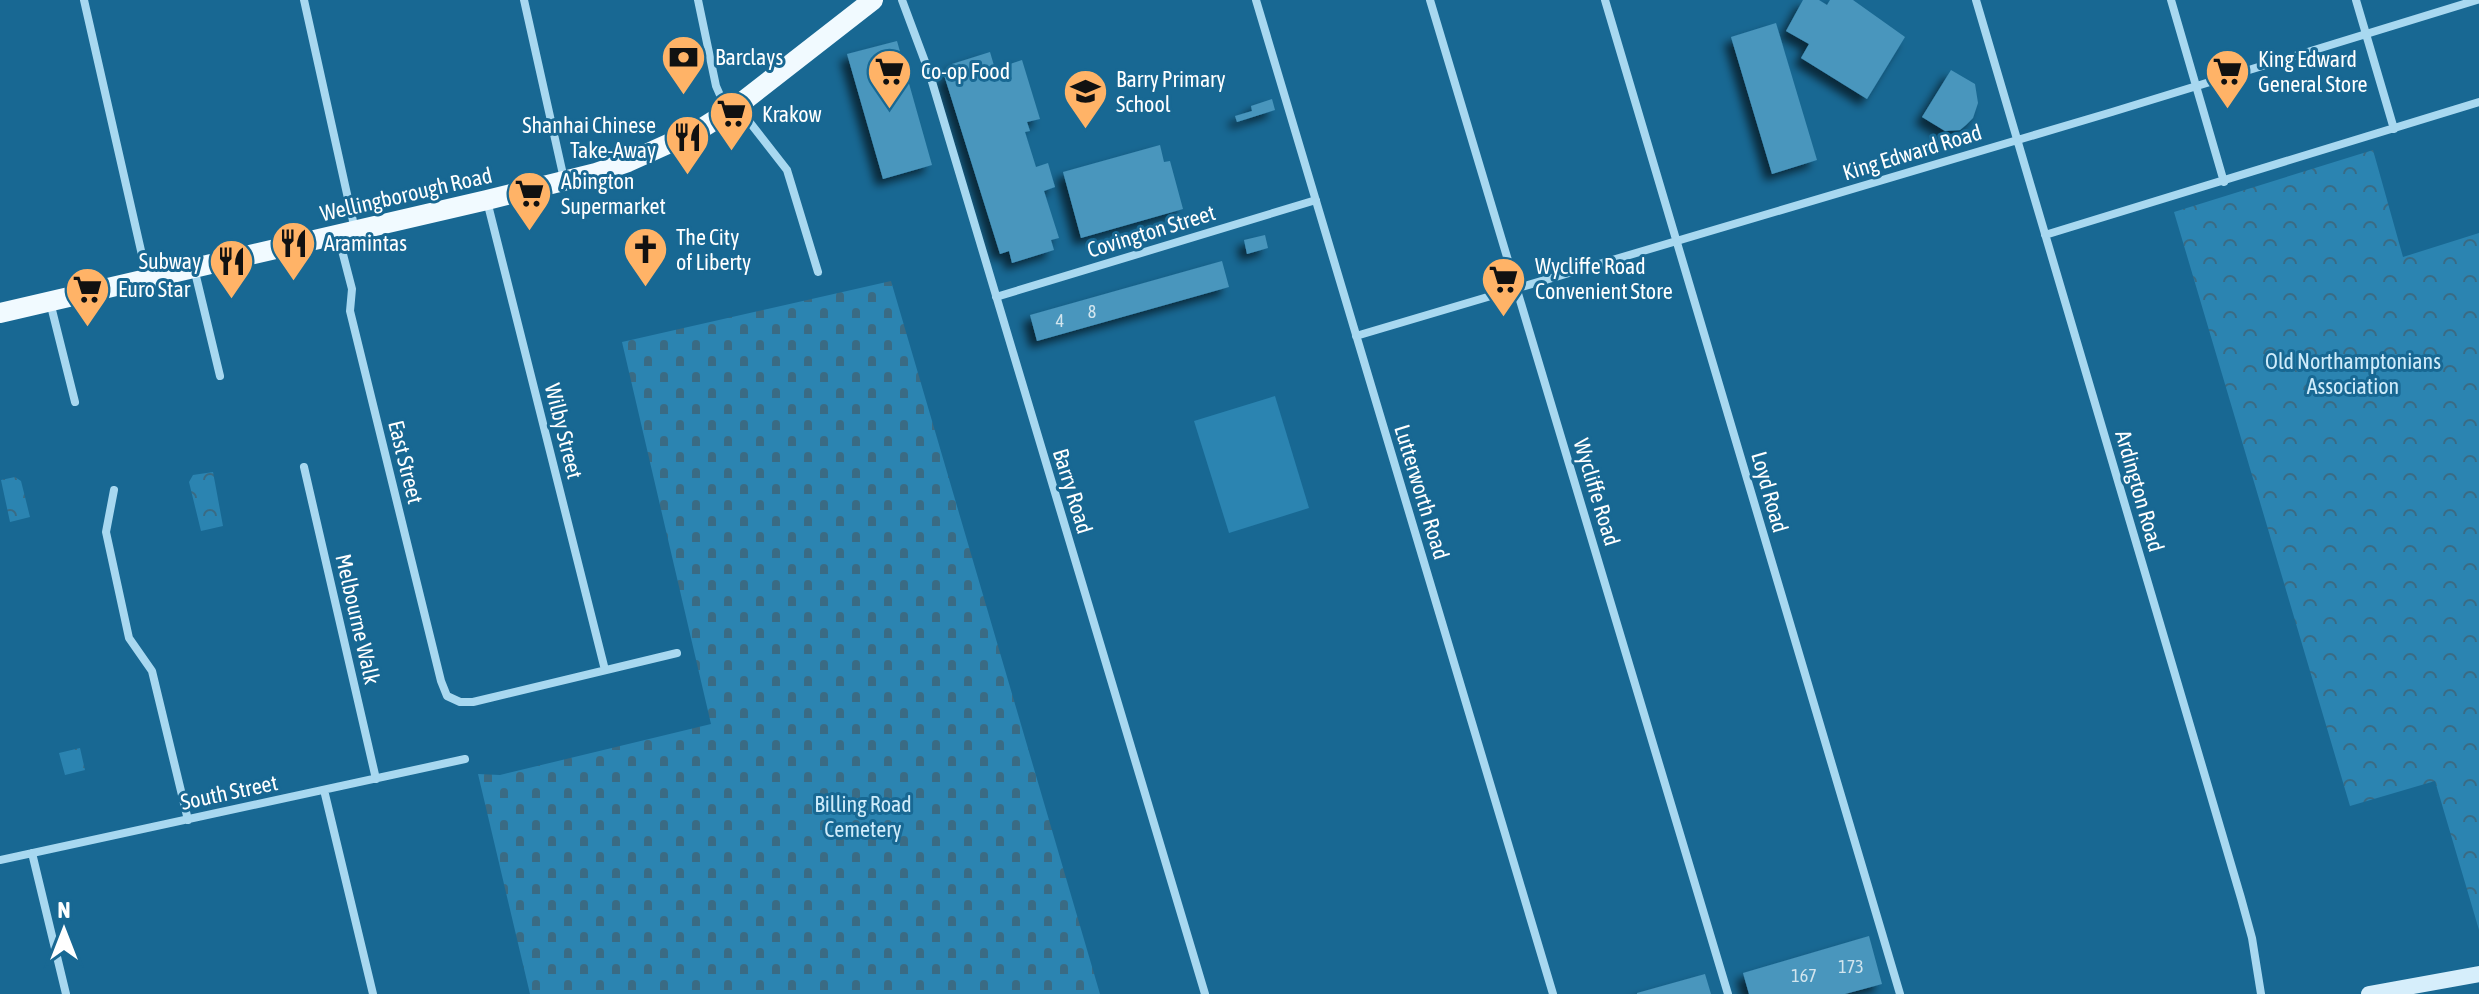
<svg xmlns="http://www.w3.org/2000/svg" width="2479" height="994" viewBox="0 0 2479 994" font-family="'Asap Condensed',sans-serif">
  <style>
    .grass { fill: #2b84b1 }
    .cemetery { fill: url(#cemetery-stones) }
    .park { fill: url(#park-crowns) }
    .building { fill: #4a96bd; filter: url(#shadow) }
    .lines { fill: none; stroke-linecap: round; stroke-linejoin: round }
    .street { stroke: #a8d8f0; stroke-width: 8 }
    .secondary { stroke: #d6eefb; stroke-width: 16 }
    .primary { stroke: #f1faff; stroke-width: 20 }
    .labels { text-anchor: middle; stroke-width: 6; stroke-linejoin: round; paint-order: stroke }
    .number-label { font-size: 18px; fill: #d2e5ee }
    .poi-label { font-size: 22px; fill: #fff; stroke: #186893; text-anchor: start }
    .street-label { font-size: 22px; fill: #fff; stroke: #186893 }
    .park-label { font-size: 22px; fill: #cfecfb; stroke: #186893 }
  </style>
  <defs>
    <pattern id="cemetery-stones" width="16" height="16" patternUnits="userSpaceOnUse" patternTransform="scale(2)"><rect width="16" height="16" fill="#2b84b1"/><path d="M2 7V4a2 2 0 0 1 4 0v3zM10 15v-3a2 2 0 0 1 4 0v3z" fill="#3a6b84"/></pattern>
    <pattern id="park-crowns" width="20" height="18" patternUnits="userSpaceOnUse" patternTransform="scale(2)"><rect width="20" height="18" fill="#2b84b1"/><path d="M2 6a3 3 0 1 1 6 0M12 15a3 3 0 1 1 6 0" fill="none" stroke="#3a6b84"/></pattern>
    <filter id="shadow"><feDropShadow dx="-7" dy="7" stdDeviation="4" flood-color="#0009"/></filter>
  </defs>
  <rect width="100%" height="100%" fill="#186893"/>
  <path class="grass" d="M1275,396l34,112 -80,25 -35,-112z"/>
  <path class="cemetery" d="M891,281l209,713h-570l-52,-220 22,1 211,-51 -89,-382z"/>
  <path class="park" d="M2373,150l30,107 76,-24v697l-44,-149 -85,25 -176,-594z
    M213,472l10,54 -22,5 -12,-49 4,-7z
    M15,477l6,4 9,36 -20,5 -9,-42z
    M80,748l5,22 -20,5 -6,-22z"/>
  <path class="building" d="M1803,0h16l8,5 3,-5h23l52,37 -38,62 -66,-41 8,-14 -23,-13z
    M1776,23l41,137 -45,14 -41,-137z
    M897,41l35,124 -49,14 -36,-125z
    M990,52l5,17 27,-9 18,59 -13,3 3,9 -5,1 11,35 12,-4 7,24 -11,4 15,47 -8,2 3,10 -42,13 -3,-12 -9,3 -56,-179 10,-3 -2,-8z
    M1951,70l24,14 3,19 -5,15 -7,7 -6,5 -15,1 -23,-14z
    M1272,99l3,11 -38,12 -2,-6 17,-5 -1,-5z
    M1160,145l4,17 6,-1 13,48 -102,29 -18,-66z
    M1265,235l3,13 -21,6 -3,-14z
    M1222,261l7,26 -192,54 -7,-26z
    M1869,936l13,48 -37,10h-96l-6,-21z
    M1705,974l6,20h-74v-1z"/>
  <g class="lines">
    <path class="street" d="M84,0l63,277
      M304,0l51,230
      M524,0l40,179
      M698,0l18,86 11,25
      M902,0l28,75 275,919
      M1256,0l297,994
      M1430,0l298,994
      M1605,0l295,994
      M1976,0l265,898 11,40 9,56
      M2171,0l53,182
      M2356,0l38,129
      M737,106l50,64 31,102
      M487,201l118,469
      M338,235l14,54 -2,22 91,370 6,15 13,6h13l204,-49
      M2045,235l434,-133
      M194,268l26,108
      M996,297l320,-97
      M50,302l25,100
      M1356,336l756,-224 365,-112
      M304,467l72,312
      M114,490l-8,42 23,106 23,33 36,149
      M324,790l49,204
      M32,853l34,141
      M0,860l465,-101"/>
    <path class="secondary" d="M2369,994l110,-20"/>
    <path class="primary" d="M0,313l487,-113 109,-27 32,-11 71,-32 38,-24 136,-106"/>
  </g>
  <defs>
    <symbol id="bank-pin" viewBox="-11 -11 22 30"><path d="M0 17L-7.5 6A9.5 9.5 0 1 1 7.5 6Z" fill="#ffb367" stroke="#186893"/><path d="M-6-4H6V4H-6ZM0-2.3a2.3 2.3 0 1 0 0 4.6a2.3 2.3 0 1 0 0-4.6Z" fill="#111"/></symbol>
    <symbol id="supermarket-pin" viewBox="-11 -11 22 30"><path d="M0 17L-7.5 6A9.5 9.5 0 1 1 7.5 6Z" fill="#ffb367" stroke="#186893"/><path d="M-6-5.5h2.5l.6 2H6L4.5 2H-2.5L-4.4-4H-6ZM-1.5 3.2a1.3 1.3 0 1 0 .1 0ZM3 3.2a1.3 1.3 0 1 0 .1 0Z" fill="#111"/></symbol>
    <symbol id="school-pin" viewBox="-11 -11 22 30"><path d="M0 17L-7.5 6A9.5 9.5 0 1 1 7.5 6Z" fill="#ffb367" stroke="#186893"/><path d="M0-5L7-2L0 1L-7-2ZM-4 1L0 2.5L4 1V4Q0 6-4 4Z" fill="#111"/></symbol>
    <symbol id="restaurant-pin" viewBox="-11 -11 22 30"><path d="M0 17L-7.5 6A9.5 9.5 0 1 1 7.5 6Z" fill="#ffb367" stroke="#186893"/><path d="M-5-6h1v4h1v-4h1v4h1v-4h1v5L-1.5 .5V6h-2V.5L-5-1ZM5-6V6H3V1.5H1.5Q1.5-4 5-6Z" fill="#111"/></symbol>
    <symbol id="church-pin" viewBox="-11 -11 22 30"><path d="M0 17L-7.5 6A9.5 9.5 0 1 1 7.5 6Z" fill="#ffb367" stroke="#186893"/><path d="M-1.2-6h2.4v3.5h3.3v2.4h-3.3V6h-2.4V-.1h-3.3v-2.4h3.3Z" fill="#111"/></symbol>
  </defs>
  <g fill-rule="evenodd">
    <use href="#bank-pin" x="658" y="32" width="51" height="69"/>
    <use href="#supermarket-pin" x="864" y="46" width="51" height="69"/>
    <use href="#supermarket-pin" x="2202" y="46" width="51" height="69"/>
    <use href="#school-pin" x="1060" y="66" width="51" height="69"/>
    <use href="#supermarket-pin" x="706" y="88" width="51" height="69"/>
    <use href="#restaurant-pin" x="662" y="112" width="51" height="69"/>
    <use href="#supermarket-pin" x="504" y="168" width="51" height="69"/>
    <use href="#restaurant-pin" x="268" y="218" width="51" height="69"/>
    <use href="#church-pin" x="620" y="224" width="51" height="69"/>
    <use href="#restaurant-pin" x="206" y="236" width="51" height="69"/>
    <use href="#supermarket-pin" x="1478" y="254" width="51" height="69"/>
    <use href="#supermarket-pin" x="62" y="264" width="51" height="69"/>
  </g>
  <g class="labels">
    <g class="number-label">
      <text x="1092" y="318">8</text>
      <text x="1060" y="327">4</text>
      <text x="1851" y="973">173</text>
      <text x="1804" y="982">167</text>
    </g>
    <g class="poi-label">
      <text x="715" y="65">Barclays</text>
      <text x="2258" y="67">King Edward<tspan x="2258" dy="25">General Store</tspan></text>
      <text x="921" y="79">Co-op Food</text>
      <text x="1116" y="87">Barry Primary<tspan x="1116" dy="25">School</tspan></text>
      <text x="762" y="122">Krakow</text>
      <text x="656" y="133" text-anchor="end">Shanhai Chinese<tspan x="656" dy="25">Take-Away</tspan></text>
      <text x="561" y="189">Abington<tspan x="561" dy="25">Supermarket</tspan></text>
      <text x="676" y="245">The City<tspan x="676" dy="25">of Liberty</tspan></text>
      <text x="324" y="251">Aramintas</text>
      <text x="201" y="269" text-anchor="end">Subway</text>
      <text x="1535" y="274">Wycliffe Road<tspan x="1535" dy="25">Convenient Store</tspan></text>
      <text x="118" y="297">Euro Star</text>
    </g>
    <g class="street-label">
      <text transform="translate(1912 152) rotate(-17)" y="8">King Edward Road</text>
      <text transform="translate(406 194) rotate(-13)" y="8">Wellingborough Road</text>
      <text transform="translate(1151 231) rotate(-17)" y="8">Covington Street</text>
      <text transform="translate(564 431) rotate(76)" y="8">Wilby Street</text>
      <text transform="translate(406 462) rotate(76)" y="8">East Street</text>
      <text transform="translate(1073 491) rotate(73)" y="8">Barry Road</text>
      <text transform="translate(2140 491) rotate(74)" y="8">Ardington Road</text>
      <text transform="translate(1422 492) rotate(73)" y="8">Lutterworth Road</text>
      <text transform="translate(1597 492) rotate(73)" y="8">Wycliffe Road</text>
      <text transform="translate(1770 492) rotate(74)" y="8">Loyd Road</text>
      <text transform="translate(358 619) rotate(77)" y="8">Melbourne Walk</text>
      <text transform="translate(229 792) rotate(-12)" y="8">South Street</text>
    </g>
    <g class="park-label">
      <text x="2353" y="369">Old Northamptonians<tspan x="2353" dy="25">Association</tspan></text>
      <text x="863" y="812">Billing Road<tspan x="863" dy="25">Cemetery</tspan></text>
    </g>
  </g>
  <g transform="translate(64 930)" stroke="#186893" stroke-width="6" paint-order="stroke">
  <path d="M0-6L14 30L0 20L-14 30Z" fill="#ffffff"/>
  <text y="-12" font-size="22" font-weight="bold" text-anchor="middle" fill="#ffffff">N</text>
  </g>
</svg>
